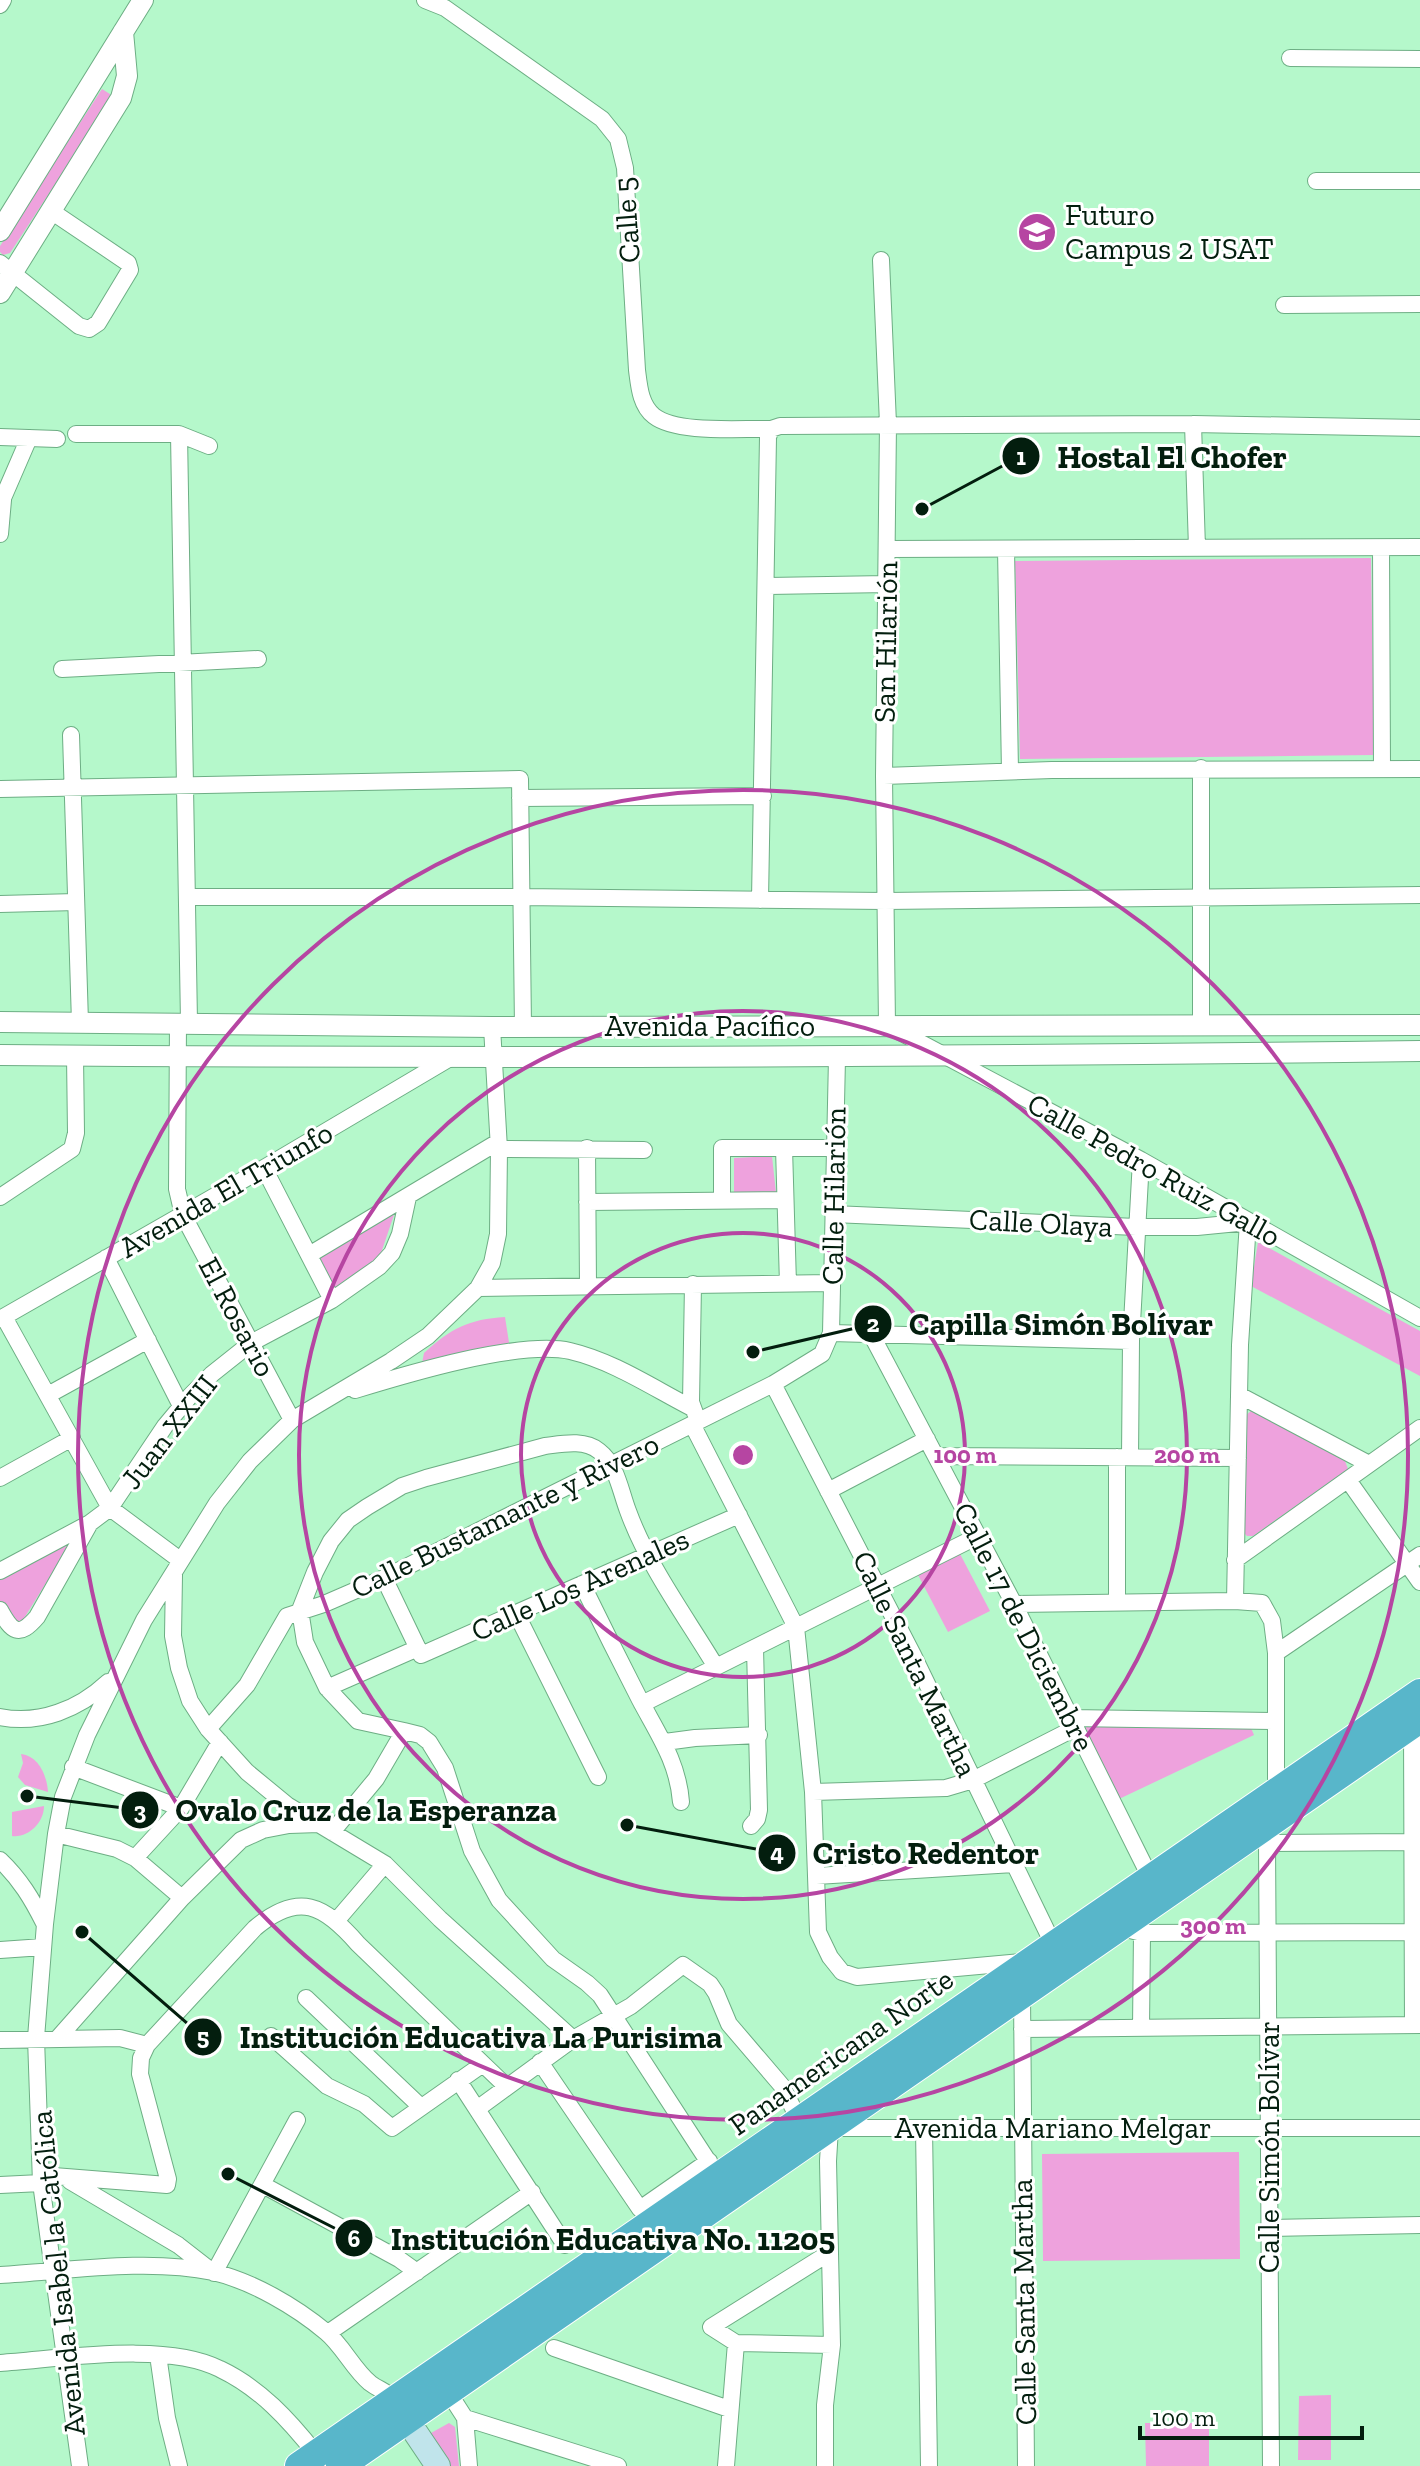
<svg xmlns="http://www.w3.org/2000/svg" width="1420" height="2466" viewBox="0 0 1420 2466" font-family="'Zilla Slab',serif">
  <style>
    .green { fill: #eea2dd }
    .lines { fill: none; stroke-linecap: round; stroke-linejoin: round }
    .minor-casing { stroke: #6dae84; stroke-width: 18 }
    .tertiary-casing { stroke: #6dae84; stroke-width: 22 }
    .secondary-casing { stroke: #6dae84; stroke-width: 26 }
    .trunk-casing { stroke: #fff; stroke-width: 30 }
    .minor { stroke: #fff; stroke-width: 16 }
    .tertiary { stroke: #fff; stroke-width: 20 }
    .secondary { stroke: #c0e4eb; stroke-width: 24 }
    .trunk { stroke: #58b6ca; stroke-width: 28 }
    .ring { fill: none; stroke: #b645a2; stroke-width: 4 }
    .labels { text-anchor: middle; stroke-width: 6; stroke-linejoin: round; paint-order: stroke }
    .poi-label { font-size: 30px; fill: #031e0e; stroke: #fff; text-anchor: start }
    .street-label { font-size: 30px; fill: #031e0e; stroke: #fff }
    .centre { fill: #b645a2; stroke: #fff; stroke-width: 4 }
    .ring-label { font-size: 24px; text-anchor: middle; font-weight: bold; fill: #b645a2; stroke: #fff; stroke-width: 6; stroke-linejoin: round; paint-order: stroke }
    .leader { fill: none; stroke: #031e0e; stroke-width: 3 }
    .callout-dot { fill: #031e0e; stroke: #fff; stroke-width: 3 }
    .mark-label { font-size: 24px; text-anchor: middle; font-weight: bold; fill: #fff }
    .callout-label { font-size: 32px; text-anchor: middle; font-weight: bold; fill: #031e0e; stroke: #fff; stroke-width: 6; stroke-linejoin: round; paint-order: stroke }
  </style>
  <rect width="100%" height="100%" fill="#b5f8cb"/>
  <path class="green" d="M102,89l11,7 -103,157 -7,2 -3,-3v-6z
    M1371,558l3,197 -354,4 -5,-198z
    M772,1156l4,37h-42v-35z
    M396,1209l-17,50 -47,33 -18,-35z
    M1258,1242l162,89v45l-169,-90z
    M505,1317l5,32 -88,14 2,-10c26,-24 45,-34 81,-36z
    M1252,1410l93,51 3,8 -95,67h-6l-6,-6 3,-113z
    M72,1541l-49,79 -7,2 -7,-3 -9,-17v-25z
    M959,1552l31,59 -42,21 -31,-59z
    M1087,1725l164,3 3,7 -135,64 -35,-66z
    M21,1754c18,2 26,22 27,38l-23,-7 -7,-8 5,-14z
    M44,1806c0,16 -15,32 -32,30v-24z
    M1239,2152l1,107 -197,2 -1,-107z
    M1331,2395v65h-33l1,-64z
    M449,2423l6,4 4,39h-15l-15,-27 2,-6z
    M1145,2423h64v43h-63z"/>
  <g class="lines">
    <defs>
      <path id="minor" d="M425,0l20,8 157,111 16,20 7,29 12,202c2,15 3,35 17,46 23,18 87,12 117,13l9,-3 413,-2 227,4
        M0,5l3,-5
        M1290,58l130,1
        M1316,181h104
        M881,260l7,164 -4,352 3,249 254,135 279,158
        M0,263l79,63 10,3 9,-6 32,-53 -2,-7 -77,-52
        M1284,305l136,-1
        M1193,424l4,124
        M76,434h103l30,12
        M179,434l10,588
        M0,437l57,2
        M0,505l29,-67
        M0,534l3,-34
        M1381,548l1,220
        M887,549l533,-2
        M1006,549l4,222
        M768,586l119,-2
        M62,669l196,-10
        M71,735l9,287
        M884,776l168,-6 368,-1
        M0,789l520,-10 3,248
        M520,798l243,-2
        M187,897h334l364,4 535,-6
        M760,900l8,-463 3,-8
        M0,904l76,-2
        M178,1022l-1,167 6,26 109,205
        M1201,1026v-258
        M587,1148l1,138
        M784,1148l4,136
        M499,1149l145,1
        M264,1168l68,132
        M0,1197l72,-48 4,-16 -1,-77
        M722,1200v-52h113
        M587,1202l198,-2
        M833,1214l303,13h61l51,-5 -8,123 -5,256
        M309,1255l189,-113
        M106,1258l75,148
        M693,1284l-2,118 4,11
        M478,1288l353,-5
        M4,1317l106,191 70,52
        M0,1319l264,-151 186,-110
        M831,1333l300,8
        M871,1334l143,270 137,275
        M773,1384l140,271 141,291
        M355,1390c52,-16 164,-50 215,-39 43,10 83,37 122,57
        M48,1395l100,-55
        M1239,1395l130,69
        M692,1424l104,203 17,165 5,140 12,25 12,15 15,5 165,-15
        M938,1456l300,2
        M1130,1457l1,-116 10,-181
        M0,1478l72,-40
        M1348,1480l72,102
        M828,1491l99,-52
        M1235,1560l185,-132
        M0,1571l90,-48
        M174,1575l-1,61 6,32 11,33 18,28 39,43 40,33 98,59 55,55 133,120
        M384,1578l37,77 318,-140
        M582,1584c19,39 38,77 58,116 18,34 38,62 41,102
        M1117,1602v-145
        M1014,1604l221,-3 27,2 10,18 4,32v139
        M0,1610c12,22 19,28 37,7l53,-94 20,-15 55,-82 25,-30 22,-22 39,-31 81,-43 47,-33 13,-14 8,-19 8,-37
        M516,1613l82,164
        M1276,1653l144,-98
        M716,1667c-30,-50 -68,-101 -88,-156 -8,-21 -11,-46 -29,-60 -15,-12 -37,-7 -54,-5l-119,32 -24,8 -35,21 -19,13 -17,21 -16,31 -15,38 5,32 22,46 31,33 46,10 16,4 9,7 16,26 27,83 27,49 54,59 34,24 13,12 119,183
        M327,1688l91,-40
        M642,1704l336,-168
        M0,1717c40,8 79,-8 108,-35
        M1070,1718l206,3
        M1412,1725l1,300
        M208,1729l39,-44 40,-69 37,-12 60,-26 389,-194 49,-30 9,-21 6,-275
        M665,1742l30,-4 64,-3
        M73,1767l108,41
        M813,1792l133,-4 27,-8 102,-52
        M751,1826l6,-7 2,-9 -4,-162
        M1258,1830l9,13 4,623
        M332,1832l44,-53 28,-48
        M56,1834l61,15 18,9 47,40
        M1267,1843l146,-1
        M135,1858l46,-50 39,-66
        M0,1860c20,19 32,39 44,63
        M816,1876l198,-12
        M337,1920l48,-56
        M1118,1927l24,6 278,-1
        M0,1950l43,-3
        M1022,1994l4,472
        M306,1998l115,109
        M1141,2028l1,-95
        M1022,2029l398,-4
        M271,2036l56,50 37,18 28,24 91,-64
        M58,2038l124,-140 59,-58 22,-10 26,-5 30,-1
        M0,2040l120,-2 27,7
        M540,2062l100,147 69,-48
        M458,2080l107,165
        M477,2109l96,-70 58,-33 52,-41 27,19 6,9 13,31 53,62 18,36
        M924,2128l5,338
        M41,2175l126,10 1,-6 -28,-105 1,-16 6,-13 108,-117c44,-37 69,-23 103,16l149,143
        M70,2181l108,64 36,28 83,-153
        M0,2185l41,-2
        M263,2185l136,74 18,13
        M1270,2228l150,-3
        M829,2253l-118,74 25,16 96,2
        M0,2275c67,-4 148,-17 213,-3 39,9 83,35 113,60 17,14 27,37 44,51 9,7 17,8 24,17
        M328,2333l204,-141
        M554,2348l175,61
        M158,2355l9,63 12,48
        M0,2363c61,-4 166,-22 220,6 40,19 69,51 96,85
        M447,2390l18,28 153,48
        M465,2418l4,48
        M80,2466l-39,-283 -5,-145 9,-114 11,-90 7,-37 24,-62 57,-115 73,-117 33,-42 42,-41 99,-59 37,-25 50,-48 14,-25 6,-29 1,-85 -7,-122
        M726,2466l10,-123
        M825,2466v-61l7,-60 -4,-184 2,-33h590"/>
      <path id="tertiary" d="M0,231l143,-231
        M0,293l121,-195 6,-22 -4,-44
        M0,1022l492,5 928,-2
        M0,1055c473,4 947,2 1420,-4"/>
      <path id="secondary" d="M397,2405l41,61"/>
      <path id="trunk" d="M299,2466l1121,-773
        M340,2466l1080,-747"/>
    </defs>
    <use href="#minor" class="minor-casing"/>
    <use href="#tertiary" class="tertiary-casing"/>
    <use href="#secondary" class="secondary-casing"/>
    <use href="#trunk" class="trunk-casing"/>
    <use href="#minor" class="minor"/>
    <use href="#tertiary" class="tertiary"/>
    <use href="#secondary" class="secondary"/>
    <use href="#trunk" class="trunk"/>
  </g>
  <g class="ring">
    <circle cx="743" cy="1455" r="222"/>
    <circle cx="743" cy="1455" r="444"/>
    <circle cx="743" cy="1455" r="665"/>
  </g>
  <defs>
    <symbol id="university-disc" viewBox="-11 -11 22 22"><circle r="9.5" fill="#b645a2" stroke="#fff"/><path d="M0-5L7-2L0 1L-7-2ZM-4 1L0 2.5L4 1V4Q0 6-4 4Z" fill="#fff"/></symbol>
  </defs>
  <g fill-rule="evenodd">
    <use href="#university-disc" x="1015" y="210" width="44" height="44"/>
  </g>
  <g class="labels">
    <g class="poi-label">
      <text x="1065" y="225">Futuro<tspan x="1065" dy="34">Campus 2 USAT</tspan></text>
    </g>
    <g class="street-label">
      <text transform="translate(627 220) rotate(-94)" y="10">Calle 5</text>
      <text transform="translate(886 642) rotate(-89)" y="10">San Hilarión</text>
      <text x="710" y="1036">Avenida Pacífico</text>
      <text transform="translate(1154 1170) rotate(29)" y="10">Calle Pedro Ruiz Gallo</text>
      <text transform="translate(226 1190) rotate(-30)" y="10">Avenida El Triunfo</text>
      <text transform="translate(834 1196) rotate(-89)" y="10">Calle Hilarión</text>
      <text transform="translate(1041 1223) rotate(3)" y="10">Calle Olaya</text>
      <text transform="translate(237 1317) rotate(62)" y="10">El Rosario</text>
      <text transform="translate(169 1432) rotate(-52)" y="10">Juan XXIII</text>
      <text transform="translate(505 1516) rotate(-26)" y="10">Calle Bustamante y Rivero</text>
      <text transform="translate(580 1585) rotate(-24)" y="10">Calle Los Arenales</text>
      <text transform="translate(1024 1627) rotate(63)" y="10">Calle 17 de Diciembre</text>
      <text transform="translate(915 1664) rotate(64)" y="10">Calle Santa Martha</text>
      <text transform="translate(841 2052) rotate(-35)" y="10">Panamericana Norte</text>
      <text x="1053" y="2138">Avenida Mariano Melgar</text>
      <text transform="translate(1269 2147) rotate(-90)" y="10">Calle Simón Bolívar</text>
      <text transform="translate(58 2273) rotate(-96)" y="10">Avenida Isabel la Católica</text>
      <text transform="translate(1024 2302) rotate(-91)" y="10">Calle Santa Martha</text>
    </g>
  </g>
  <circle cx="743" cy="1455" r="12" class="centre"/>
  <g class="ring-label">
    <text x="965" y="1463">100 m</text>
    <text x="1187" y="1463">200 m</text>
    <text x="1213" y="1934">300 m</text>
  </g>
  <path class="leader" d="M922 509L1021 456M753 1352L873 1324M27 1796L140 1810M627 1825L777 1853M82 1932L203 2037M228 2174L354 2238"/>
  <g class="callout-dot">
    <circle cx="922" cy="509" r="8"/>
    <circle cx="753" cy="1352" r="8"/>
    <circle cx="27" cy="1796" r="8"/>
    <circle cx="627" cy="1825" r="8"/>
    <circle cx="82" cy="1932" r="8"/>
    <circle cx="228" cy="2174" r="8"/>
    <circle cx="1021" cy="456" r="20"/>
    <circle cx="873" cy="1324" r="20"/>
    <circle cx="140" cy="1810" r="20"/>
    <circle cx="777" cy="1853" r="20"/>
    <circle cx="203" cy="2037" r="20"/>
    <circle cx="354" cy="2238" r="20"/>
  </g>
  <g class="mark-label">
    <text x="1021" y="465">1</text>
    <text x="873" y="1332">2</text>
    <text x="140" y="1819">3</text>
    <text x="777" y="1861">4</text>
    <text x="203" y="2045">5</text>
    <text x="354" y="2247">6</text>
  </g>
  <g class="callout-label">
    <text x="1172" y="468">Hostal El Chofer</text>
    <text x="1061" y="1335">Capilla Simón Bolívar</text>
    <text x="366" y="1821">Ovalo Cruz de la Esperanza</text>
    <text x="926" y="1864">Cristo Redentor</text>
    <text x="481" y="2048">Institución Educativa La Purisima</text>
    <text x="613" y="2250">Institución Educativa No. 11205</text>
  </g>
  <path d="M1140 2426v12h222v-12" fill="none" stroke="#031e0e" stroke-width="4"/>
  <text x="1152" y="2426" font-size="24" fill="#031e0e" stroke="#ffffff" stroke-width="6" paint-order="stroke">100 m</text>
</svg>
